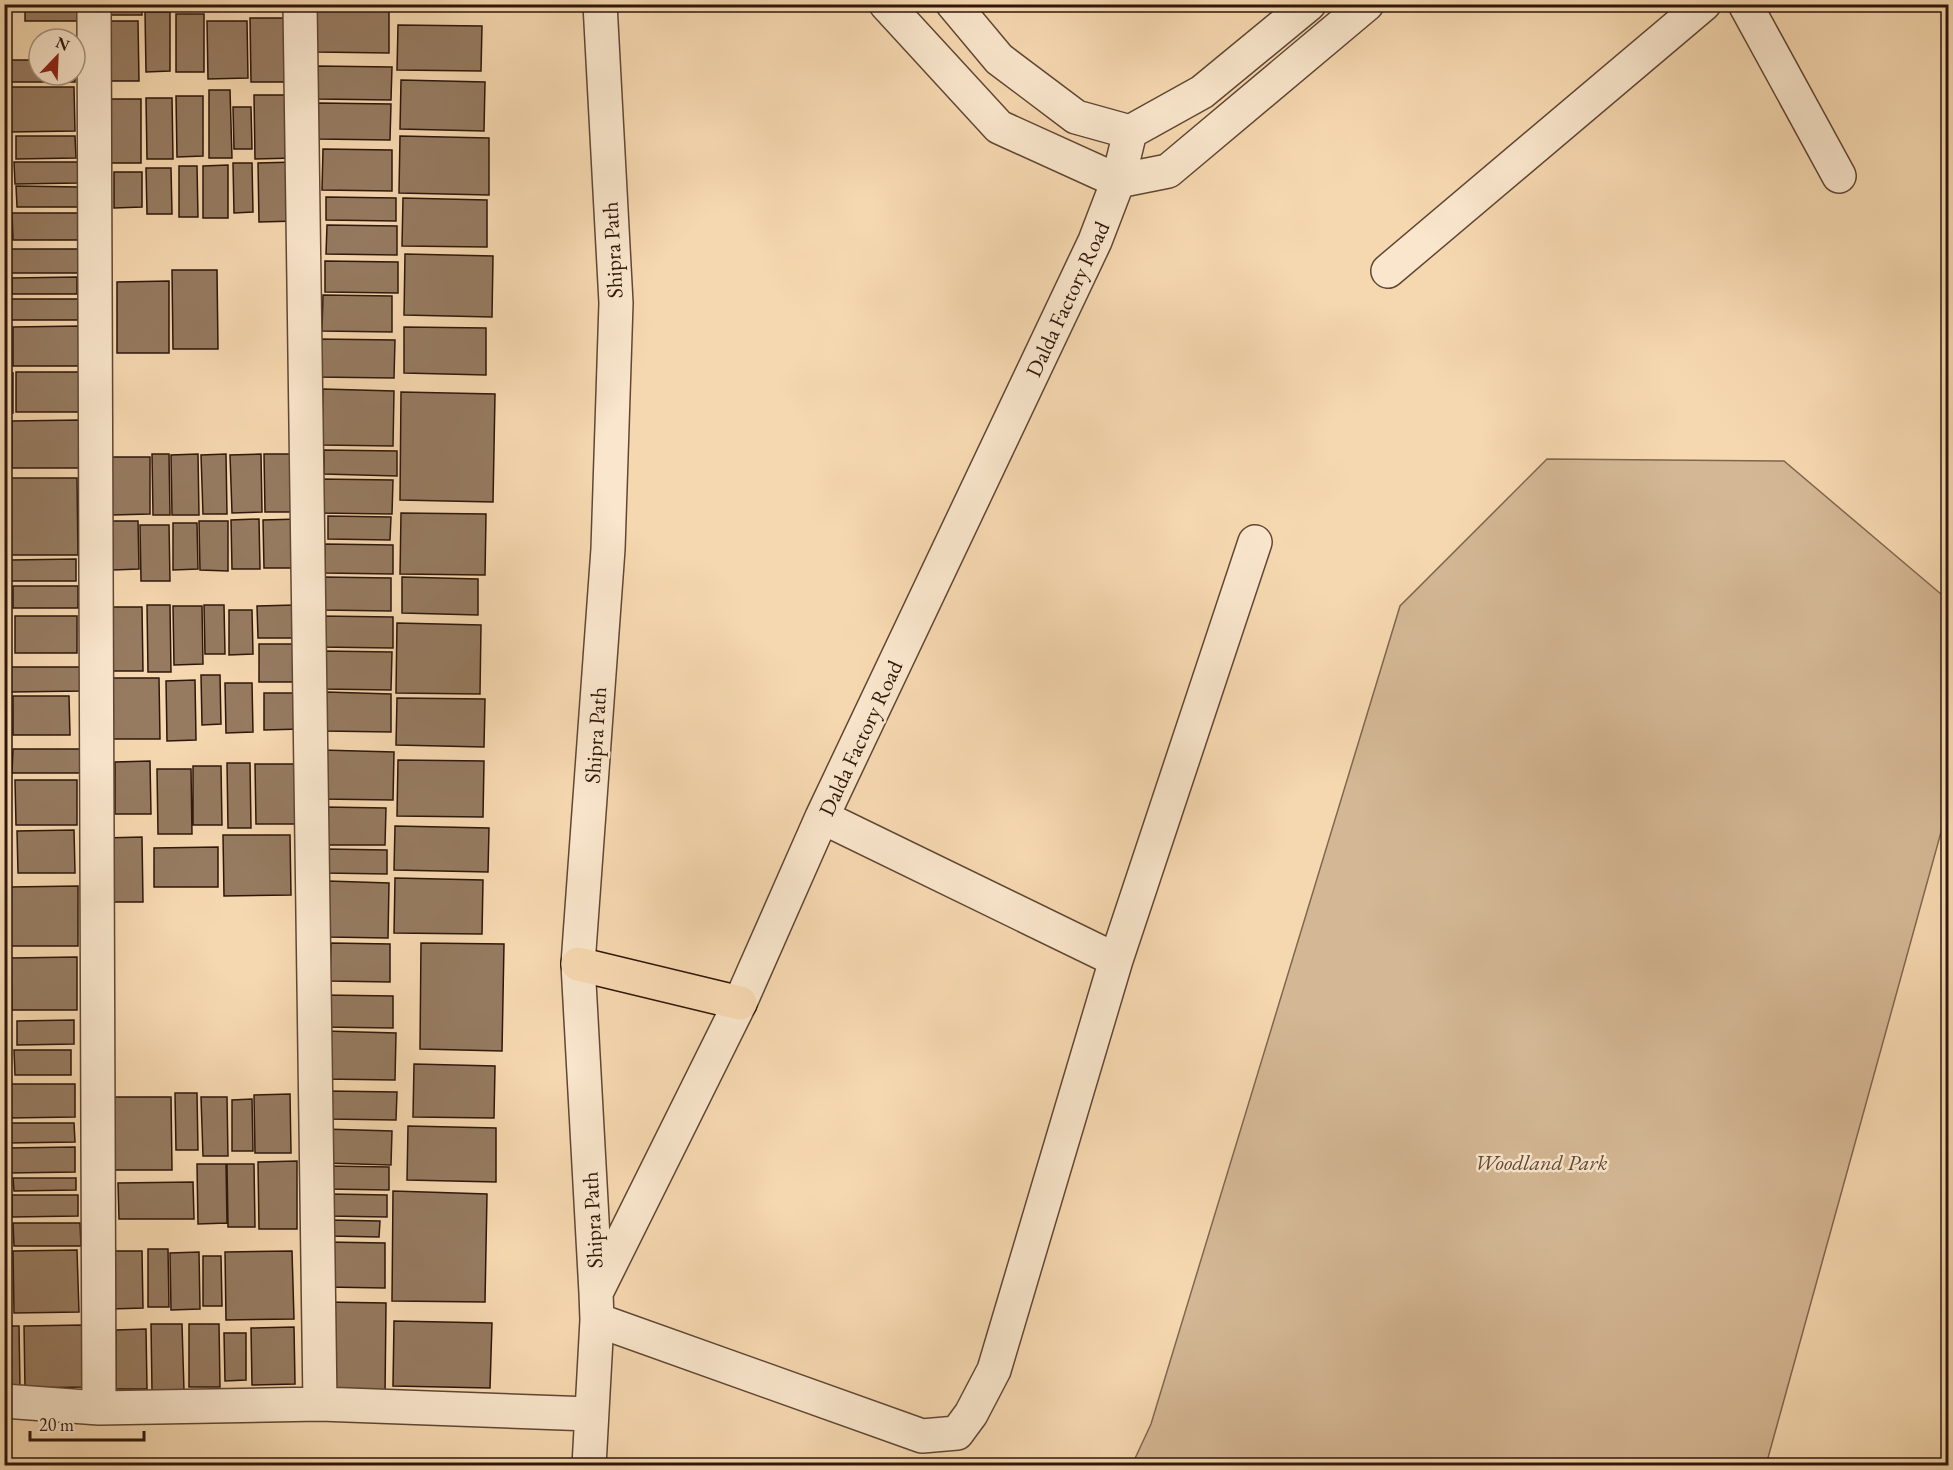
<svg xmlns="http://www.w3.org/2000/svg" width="1953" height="1470" viewBox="0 0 1953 1470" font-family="'EB Garamond',serif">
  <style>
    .green { fill: #d4b794; stroke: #816750; stroke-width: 1.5 }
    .building { fill: #967b61; stroke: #2e170b; stroke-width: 1.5 }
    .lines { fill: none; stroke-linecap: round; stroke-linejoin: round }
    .minor-casing { stroke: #604734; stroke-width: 36 }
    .major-casing { stroke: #2e170b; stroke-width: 36 }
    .minor { stroke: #f9e6cc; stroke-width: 33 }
    .major { stroke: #f6d8b0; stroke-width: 33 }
    .labels { text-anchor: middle; stroke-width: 5; stroke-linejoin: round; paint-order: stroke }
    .street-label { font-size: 22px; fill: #2e170b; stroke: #f9e6cc }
    .park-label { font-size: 22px; font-style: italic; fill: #604734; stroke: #f9e6cc }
  </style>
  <rect width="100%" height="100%" fill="#f6d8b0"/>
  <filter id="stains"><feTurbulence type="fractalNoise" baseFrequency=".00333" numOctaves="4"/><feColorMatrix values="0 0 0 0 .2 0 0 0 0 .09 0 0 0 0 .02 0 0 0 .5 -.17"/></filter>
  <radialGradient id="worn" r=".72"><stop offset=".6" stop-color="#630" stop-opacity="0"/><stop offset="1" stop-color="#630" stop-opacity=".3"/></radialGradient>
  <path class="green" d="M1547,459l237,2 164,139v207l-182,658h-634l19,-41 249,-818z"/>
  <path class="building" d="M25,4h55v17h-55z
    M96,4h45l1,11h-46z
    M217,4h32v4h-32z
    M317,8l72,1v44l-72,-1z
    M145,12h25v59l-24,1z
    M176,14h28v58h-28z
    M250,18h40l1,64h-40z
    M100,21h38l1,60h-38z
    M207,21h40l1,57 -40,1z
    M398,25l84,1 -1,45 -84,-1z
    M9,60h30v15h36v7h-66z
    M318,66l74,1 -1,33 -73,-1z
    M401,80l84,2 -1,49 -84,-2z
    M9,87h65l1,44 -65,1z
    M209,90h21l2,68h-23z
    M254,95h41v63l-40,1z
    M176,96h27v60l-26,1z
    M146,98h26l1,61h-26z
    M106,99h35v64h-34z
    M318,103l73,1 -1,36 -72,-1z
    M233,107h18l1,42h-18z
    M4,136h6l1,28h-7z
    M16,136h59l1,22 -60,1z
    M400,136l89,2v57l-90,-2z
    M323,149l69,1v41l-70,-1z
    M14,162h64v21l-63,1z
    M295,162l1,59 -37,1 -1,-59z
    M233,163h19l1,49 -19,1z
    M228,165v53h-25v-52z
    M179,166h18l1,51h-19z
    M146,168h25l1,46h-25z
    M114,172h28v35l-28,1z
    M4,183h5v33h-5z
    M16,186l64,1v20h-63z
    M326,197l70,1v23l-70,-1z
    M403,198l84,2v47l-85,-1z
    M12,213h74v27h-73z
    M4,224l4,1v29h-4z
    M327,225l70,1v29l-71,-1z
    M10,249h72v24h-72z
    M405,254l88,2 -1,61 -88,-2z
    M325,261l73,1v31l-73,-1z
    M172,270h45l1,79h-45z
    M77,277v17h-65v-16z
    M169,281v72h-52v-71z
    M4,295h3v24h-3z
    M323,295l69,1v36l-70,-1z
    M11,299h67v21h-67z
    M82,326v40h-69v-39z
    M404,327l82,1v47l-82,-2z
    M317,339l78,1 -1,38 -78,-1z
    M4,372l9,1v40h-9z
    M16,372h67v40h-67z
    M323,389l71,2 -1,55 -71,-1z
    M401,392l94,2 -2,108 -93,-2z
    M80,420v48h-68v-47z
    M4,424h4v29h-4z
    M324,450l73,1v25l-73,-2z
    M152,454h17l1,61h-17z
    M198,454l1,61h-27l-1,-60z
    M226,454l1,60h-24l-2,-59z
    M261,454l1,58 -30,1 -2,-58z
    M264,454h28l1,58h-28z
    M112,457h38v57l-38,1z
    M10,478h67l1,77h-68z
    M318,479l75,1 -1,34 -75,-1z
    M401,513l85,1 -1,61 -85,-1z
    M328,516l63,1 -1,23 -62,-1z
    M259,519l1,50h-28l-1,-49z
    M299,519v49h-35l-1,-48z
    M112,521h26l1,48 -26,1z
    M199,521h29v50l-28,-1z
    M173,523h24l1,46 -25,1z
    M140,525h29l1,56h-29z
    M325,544l68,1v29l-68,-1z
    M76,559v22h-66l1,-21z
    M323,577l68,1v33l-69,-1z
    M402,577l76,2v36l-76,-2z
    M13,586h65v22h-65z
    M4,594h5v33h-5z
    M147,605h23l1,67h-23z
    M204,605h20l1,49h-20z
    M295,605l1,33h-38l-1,-32z
    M173,606h29l1,58 -29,1z
    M108,607h34l1,64h-34z
    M229,610h23l1,44 -24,1z
    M15,616h62v37h-62z
    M319,616l74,1v31l-74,-1z
    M397,623l84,2 -1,69 -84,-1z
    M4,631h5l1,27h-6z
    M259,644h40l1,38h-41z
    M323,651l69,1 -1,38 -68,-1z
    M10,667h73l1,24 -74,1z
    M201,675h19l1,49 -19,1z
    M113,678h46l1,61h-47z
    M195,680l1,60 -29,1 -1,-60z
    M225,683h27l1,49 -27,1z
    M326,692l65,2v38l-66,-1z
    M264,693h37v36l-37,1z
    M13,696h56l1,39h-57z
    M397,698l88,1 -1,48 -88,-2z
    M4,699h2v46h-2z
    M13,749h75v24h-76z
    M321,750l73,2 -1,48 -72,-1z
    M4,759h3v31h-3z
    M398,760l86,1 -1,56 -86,-1z
    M150,761l1,53h-36v-52z
    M227,763h23l1,65h-23z
    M255,764h44l1,60h-44z
    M193,766h28l1,59h-29z
    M157,769h34l1,65h-34z
    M15,780h62v45h-61z
    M4,806h6l1,23h-7z
    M324,807l62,1 -1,37h-61z
    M395,826l94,2 -1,44 -94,-2z
    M74,830l1,43h-57l-1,-42z
    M4,832h6v31h-6z
    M223,835h67l1,60 -67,1z
    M142,837l1,65h-39l-1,-64z
    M218,847v40h-64v-39z
    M325,849l62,1v24l-62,-1z
    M395,878l88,2 -1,54 -88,-1z
    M328,881l61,2 -1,55 -60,-1z
    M78,886v60h-67v-59z
    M4,904h4l1,48h-5z
    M331,943l59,1v38l-60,-1z
    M421,943l83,1 -2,107 -82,-2z
    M77,957v53h-65l-1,-52z
    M4,963h1l2,40h-3z
    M323,995l70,1v32l-70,-1z
    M74,1020v24l-57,1v-24z
    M324,1031l72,2 -1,47 -72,-1z
    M14,1050h57v25h-56z
    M414,1064l81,2 -1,52 -81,-1z
    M7,1084h68v33l-67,1z
    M327,1091l70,1 -1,28 -69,-1z
    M175,1093h22l1,57h-22z
    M290,1094l1,59h-36l-1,-58z
    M107,1097h64l1,73h-64z
    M201,1097h26l1,59h-25z
    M252,1099l1,52h-21v-51z
    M7,1123h67l1,19 -68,1z
    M408,1126l88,2v54l-89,-2z
    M324,1129l68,2 -1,34 -67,-2z
    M75,1147v25l-67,1v-25z
    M297,1161v68h-38l-1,-67z
    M197,1164h29l1,59 -29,1z
    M227,1164h27l1,63h-27z
    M328,1166l61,1v23l-62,-1z
    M13,1178h63v12l-62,1z
    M193,1182l1,37h-75l-1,-36z
    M7,1186l1,46h-4v-45z
    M393,1191l94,3 -2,108 -93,-1z
    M330,1194l57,1v22l-58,-1z
    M12,1195h66v21l-66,1z
    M329,1220l51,1 -1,16 -50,-1z
    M13,1223h67l1,23h-67z
    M4,1238h6l1,39h-7z
    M326,1242l59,1v45l-60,-1z
    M148,1249h20l1,58h-21z
    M77,1250l2,62 -65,1 -1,-62z
    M111,1251h31l1,57 -32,1z
    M292,1251l2,68 -68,1 -1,-68z
    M199,1252l1,57 -29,1 -1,-57z
    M203,1256h18l1,50h-19z
    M324,1302l62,1 -1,94 -62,-1z
    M394,1321l98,2 -2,65 -97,-2z
    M151,1324h31l2,67h-32z
    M189,1324h30l1,63h-31z
    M84,1325l1,62 -60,1 -1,-62z
    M4,1326h15l1,62h-16z
    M294,1327l1,57 -43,1 -1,-57z
    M146,1329l1,60h-31v-59z
    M224,1333h22v47l-21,1z"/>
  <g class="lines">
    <defs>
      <path id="minor" d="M94,4l5,1404 221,-4 270,10
        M300,4l20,1400
        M886,4l113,123 119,54
        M953,4l46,55 77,58 54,15
        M1745,4l94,172
        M1118,181l50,-10 199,-167
        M1388,271l316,-267
        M822,817l294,143 139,-418
        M596,1293l144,-290 82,-186 273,-576 23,-60 12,-49 72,-40 107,-88
        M597,1320l325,116 35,-3 14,-19 23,-44 122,-410
        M4,1401l95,7
        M589,1466l8,-146 -1,-27 -18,-329 30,-415 8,-246 -16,-299"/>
      <path id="major" d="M578,964l162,39"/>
    </defs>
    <use href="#minor" class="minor-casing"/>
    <use href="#major" class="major-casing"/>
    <use href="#minor" class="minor"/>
    <use href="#major" class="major"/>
  </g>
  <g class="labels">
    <g class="street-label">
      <text transform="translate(612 250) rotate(-93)" y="8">Shipra Path</text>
      <text transform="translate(1067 299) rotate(-65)" y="8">Dalda Factory Road</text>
      <text transform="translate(595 735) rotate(-86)" y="8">Shipra Path</text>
      <text transform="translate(860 738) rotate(-65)" y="8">Dalda Factory Road</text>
      <text transform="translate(592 1220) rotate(-93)" y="8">Shipra Path</text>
    </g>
    <g class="park-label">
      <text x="1541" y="1170">Woodland Park</text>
    </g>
  </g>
  <rect width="1953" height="1470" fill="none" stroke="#f6d8b0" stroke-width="24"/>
  <rect x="6" y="6" width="1941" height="1458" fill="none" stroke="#2e170b" stroke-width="3"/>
  <rect x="12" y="12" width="1929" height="1446" fill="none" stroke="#2e170b" stroke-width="1.5"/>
  <g transform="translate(57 57) rotate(23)"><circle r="28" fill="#f9e6cc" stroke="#a8937f" stroke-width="1.5"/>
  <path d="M0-4.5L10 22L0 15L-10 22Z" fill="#8f2418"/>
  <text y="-9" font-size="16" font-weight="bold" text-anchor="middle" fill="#2e170b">N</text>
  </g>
  <path d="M30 1431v9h114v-9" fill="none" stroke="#2e170b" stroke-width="3"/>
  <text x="39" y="1431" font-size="18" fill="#2e170b" stroke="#f9e6cc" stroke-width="4.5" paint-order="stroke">20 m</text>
  <rect width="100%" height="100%" filter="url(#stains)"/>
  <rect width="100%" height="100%" fill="url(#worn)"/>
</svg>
